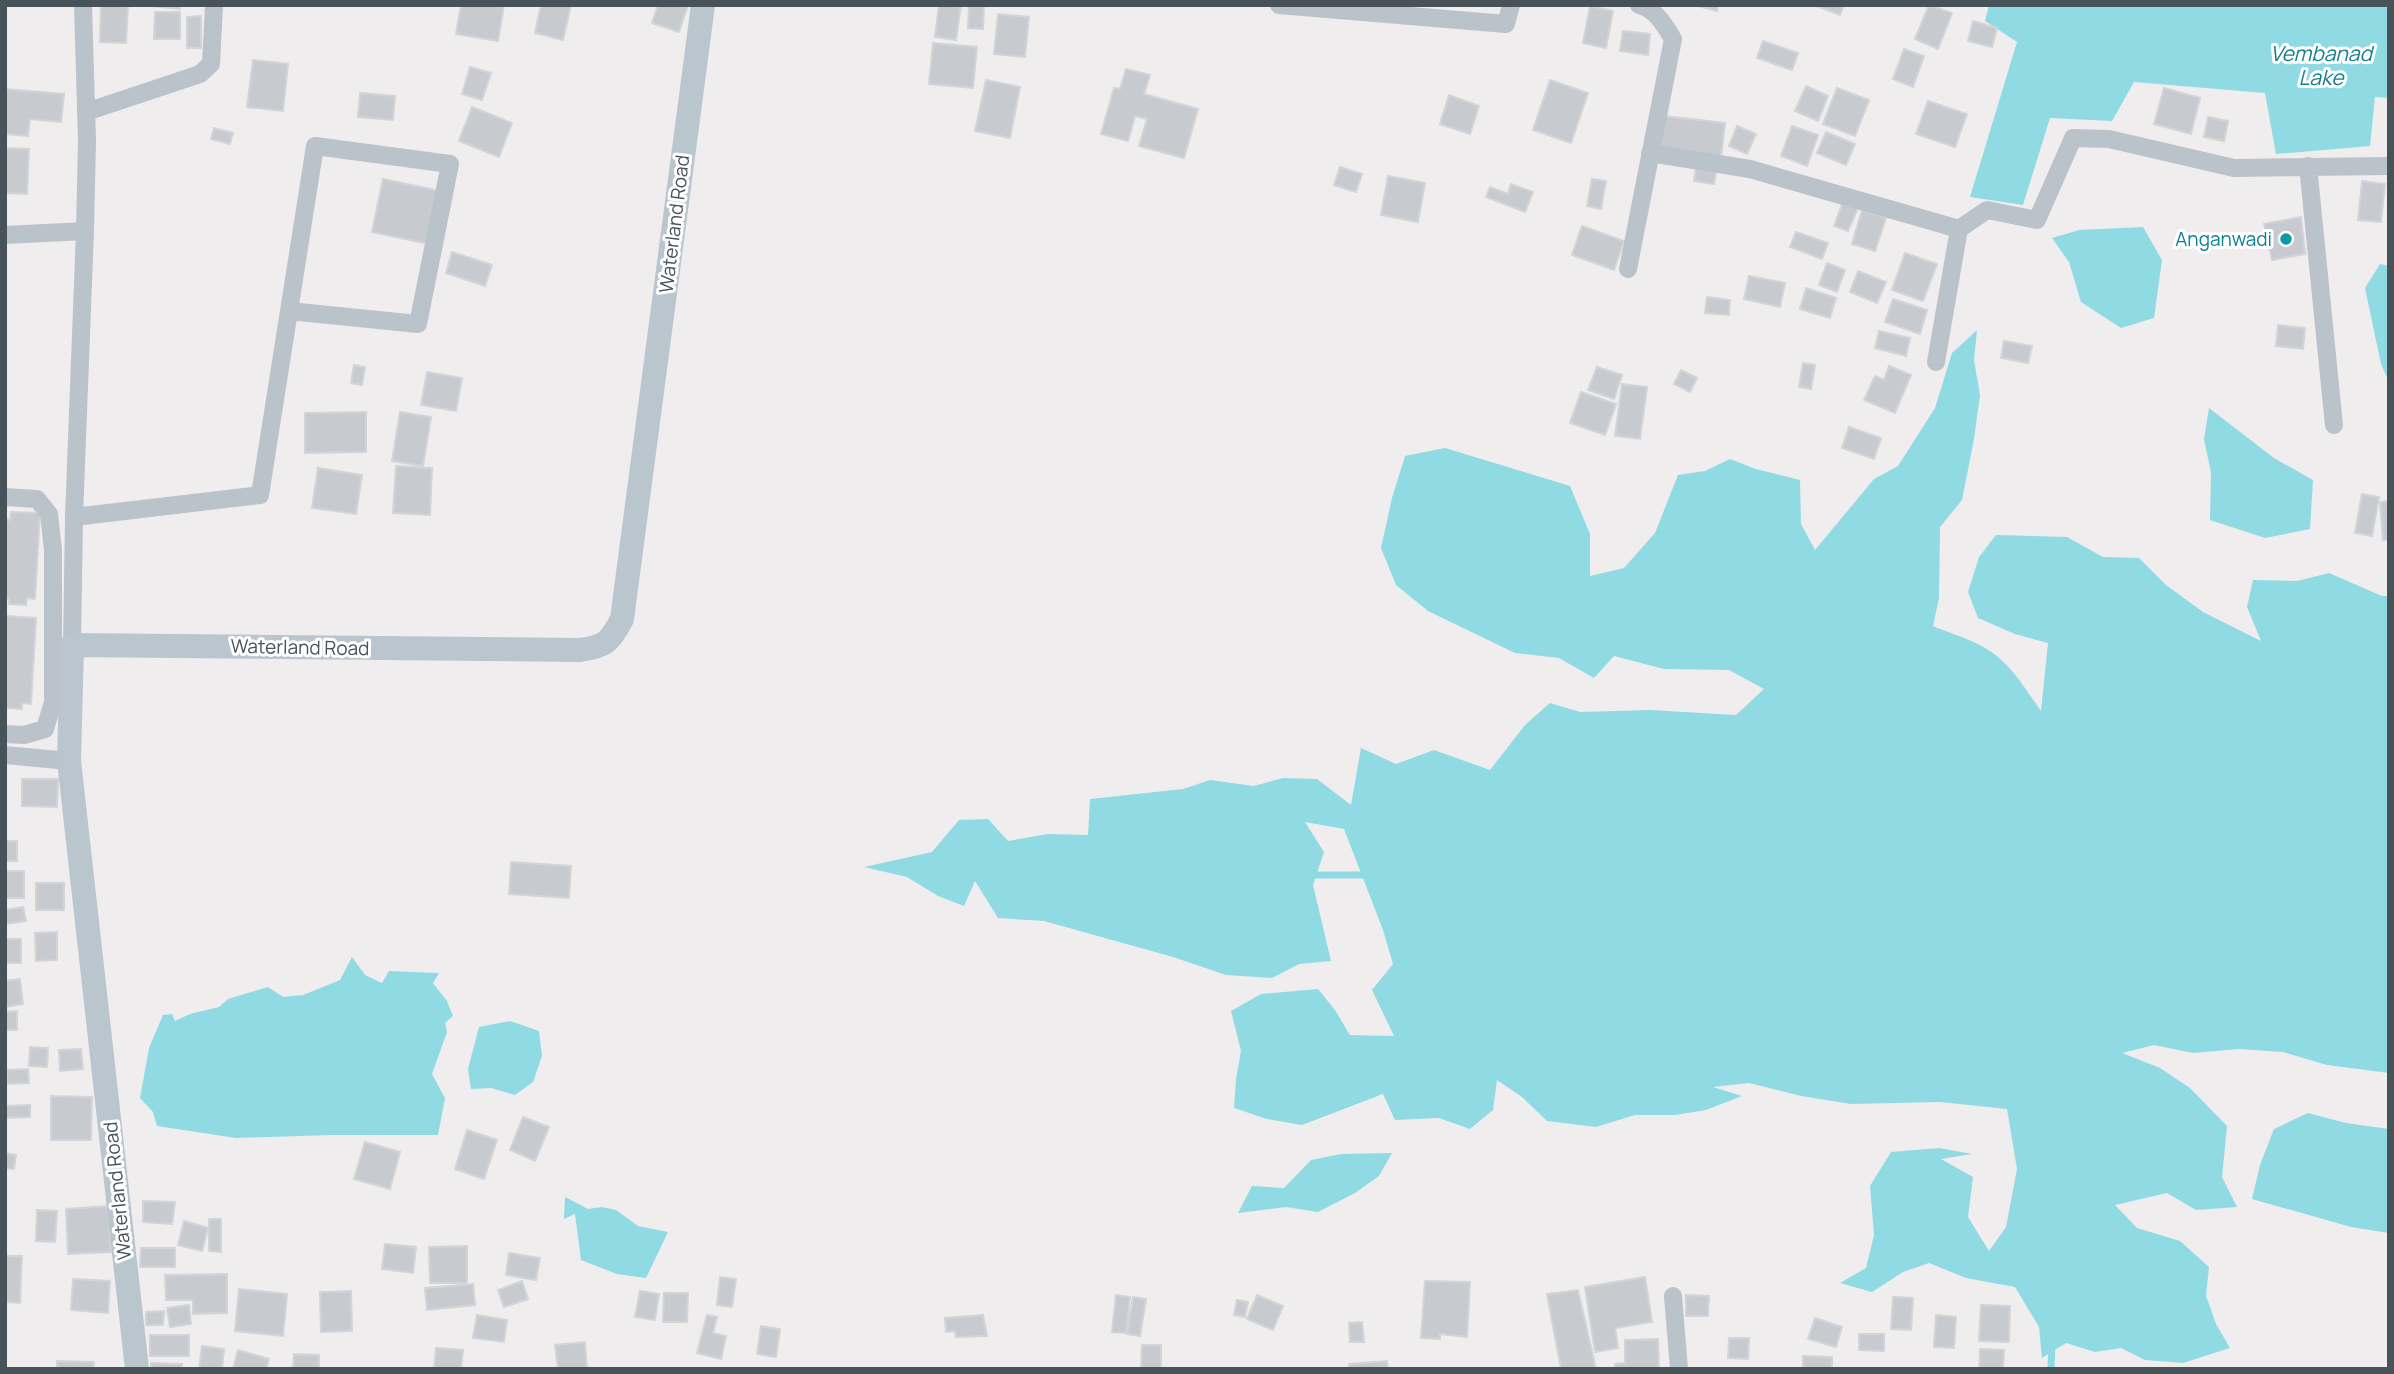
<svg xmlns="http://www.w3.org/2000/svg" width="2394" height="1374" viewBox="0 0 2394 1374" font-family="Manrope,sans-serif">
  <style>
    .water { fill: #90dae3 }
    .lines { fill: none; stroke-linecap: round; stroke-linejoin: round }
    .stream { stroke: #90dae3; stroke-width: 7 }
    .building { fill: #c7cbd0; stroke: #d2d4d8; stroke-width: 2 }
    .minor { stroke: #bac3c9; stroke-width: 18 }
    .secondary { stroke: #bac6ce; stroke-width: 24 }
    .culture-dot { fill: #0f9aa8; stroke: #fff; stroke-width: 2.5 }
    .labels { text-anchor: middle; stroke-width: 6; stroke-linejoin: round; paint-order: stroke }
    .street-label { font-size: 19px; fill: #475259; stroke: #fff }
    .culture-label { font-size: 19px; fill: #0d838f; stroke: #fff; text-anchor: end }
    .water-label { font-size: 21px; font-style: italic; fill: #18808c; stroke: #fff }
  </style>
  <rect width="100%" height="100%" fill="#f0edee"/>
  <path class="water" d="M1989,5h400v93l-14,-1 -5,49 -94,8 -11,-61 -131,-11 -22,39 -62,-3 -27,87 -53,-8 47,-155 -32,-21z
    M2143,227l19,33 -8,58 -33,10 -40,-26 -12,-40 -17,-24 27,-8z
    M2380,264l9,2v116l-8,-18 -16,-76z
    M1977,330l-3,30 6,35 -6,44 -12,61 -22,27 -1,71 -6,28c21,9 49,16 66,32 17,14 29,35 42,53l7,-68 -33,-9 -37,-16 -10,-26 11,-35 17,-22 71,2 36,20 36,1 27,27 37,27 58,29 -14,-34 6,-27 44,1 32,-8 53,23h7v477l-62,-8 -44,-13 -44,-3 -46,4 -39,-8 -32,8 38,15 30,20 37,38 -5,51 15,30 -41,3 -29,-17 -52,12 22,23 43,13 29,26 -3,29 10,28 14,24 -47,15 -38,-3 -24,-12 -26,4 -29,-9 -24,15 -3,-31 -24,-40 -49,-9 -37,-15 -26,9 -31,20 -32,-9 26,-15 8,-33 -4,-49 21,-34 48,-4 33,6 -31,5 32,18 -5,40 21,34 17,-24 11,-58 -10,-60 -67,-7 -89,2 -50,-8 -52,-13 -36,4 29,9 -36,14 -31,5h-40l-39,12 -49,-6 -25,-24 -25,-17 -4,30 -23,19 -31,-11 -44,2 -12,-26 -81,31 -35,-6 -33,-11 2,-29 5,-28 -10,-40 30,-17 57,-5 17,21 15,25 44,1 -22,-46 21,-26 -10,-34 -39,-101 -39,-7 19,30 -11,33 18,76 -32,3 -27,14 -46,-3 -53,-18 -129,-36 -46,-3 -23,-37 -11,25 -26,-10 -31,-19 -43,-10 68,-15 27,-32 29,-1 20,22 40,-7 40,1 2,-36 93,-10 27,-9 44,6 29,-8 34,1 34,26 10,-57 35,16 38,-14 56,20 35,-45 25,-22 30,9 70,-2 86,5 28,-26 -35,-19 -65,-1 -50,-13 -20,22 -35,-20 -44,-5 -87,-42 -32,-26 -15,-37 11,-50 13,-42 40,-8 125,38 20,48v42l34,-8 31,-35 23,-58 27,-4 25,-12 26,10 44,11 1,44 14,26 59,-71 24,-13 37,-58 17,-55z
    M2209,408l65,50 39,22 -3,49 -45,9 -55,-18 1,-47 -7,-34z
    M352,957l13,18 17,8 7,-12 50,2 -6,10 14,18 6,15 -8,7 2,9 -15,42 13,24 -7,37h-107l-95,3 -79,-12 -4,-14 -13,-14 9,-50 14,-33 9,-1 3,7 15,-7 29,-7 9,-8 40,-12 15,10 20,-2 37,-15z
    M510,1021l29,10 3,25 -9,26 -18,13 -24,-7 -20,1 -3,-20 11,-42z
    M2308,1113l38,10 43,6v104l-38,-6 -99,-28 8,-34 14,-36z
    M1392,1153l-13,23 -24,17 -37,19 -32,-5 -48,6 14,-27 32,2 27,-28 30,-6z
    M565,1197l23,12 14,-2 14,3 22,16 30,6 -22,46 -29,-4 -36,-14 -6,-46 -11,5z"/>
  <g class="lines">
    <path class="stream" d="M1309,875h62
      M2051,1369l1,-24"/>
  </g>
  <path class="building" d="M101,5h27l-2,38 -26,-1z
    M140,5h40v4z
    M461,5h43l-6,36 -42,-7z
    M541,5h30l-8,35 -28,-7z
    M658,5h30l-9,27 -27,-9z
    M939,5h22l-5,35 -21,-3z
    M969,5h15l-1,24 -15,-1z
    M1694,5h24l-1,6z
    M1814,5h30l-4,10z
    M1929,5l23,8 -14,36 -23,-10z
    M1590,6l23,5 -7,37 -23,-5z
    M155,12h25v27h-26z
    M998,14l31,3 -4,40 -31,-3z
    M201,16v32h-14v-31z
    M1973,21l24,7 -5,19 -24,-6z
    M1623,31l27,3 -2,21 -28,-4z
    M1763,41l35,12 -6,17 -35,-12z
    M933,43l44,4 -4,41 -44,-4z
    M1904,49l20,7 -11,31 -20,-8z
    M253,60l35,4 -5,47 -36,-4z
    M470,67l21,6 -9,27 -20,-6z
    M1126,69l24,6 -6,19 54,15 -14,49 -45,-12 8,-27 -12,-3 -7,25 -27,-7 13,-46 6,1z
    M986,80l34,7 -10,51 -35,-7z
    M1550,80l38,13 -17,50 -38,-13z
    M1806,86l22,10 -10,25 -23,-10z
    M1837,88l32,12 -14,36 -32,-12z
    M2164,88l36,10 -9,36 -37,-10z
    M5,89l59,5 -3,28 -31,-3 -2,17 -23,-2z
    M360,93l35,3 -2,24 -35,-3z
    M1449,95l30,11 -9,28 -30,-10z
    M1928,101l39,13 -12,33 -39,-13z
    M472,107l40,16 -13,34 -40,-16z
    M1664,116l61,7 -4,35 -61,-7z
    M2208,117l20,4 -4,20 -20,-4z
    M1737,126l19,8 -9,20 -18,-8z
    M1792,126l26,9 -11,31 -26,-10z
    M214,128l19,5 -3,11 -19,-5z
    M1826,132l29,12 -9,21 -29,-12z
    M5,148l24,1 -2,45 -22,-1z
    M1340,167l22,7 -6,18 -22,-7z
    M1696,168l20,4 -2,12 -20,-3z
    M1388,176l37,7 -7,39 -37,-7z
    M383,179l57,12 -11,53 -57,-12z
    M1592,179l14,2 -5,28 -14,-3z
    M2362,181l23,3 -4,38 -23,-2z
    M1511,184l22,8 -8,20 -39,-15 4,-10 18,7z
    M1843,202l15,6 -10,23 -14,-5z
    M1862,210l24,8 -11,33 -23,-7z
    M2301,217l4,37 -33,6 -8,-36z
    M1582,226l42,15 -10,29 -42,-15z
    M1796,232l32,11 -6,16 -32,-12z
    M452,252l40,13 -7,21 -39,-13z
    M1905,253l32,11 -14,37 -31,-11z
    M1827,263l18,7 -8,22 -18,-7z
    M1858,271l28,11 -9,21 -27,-11z
    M1749,276l36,7 -5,24 -36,-8z
    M1806,288l30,10 -6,20 -30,-9z
    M1707,297l23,3 -1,15 -24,-2z
    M1893,299l34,11 -7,24 -35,-12z
    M2278,325l27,3 -2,21 -27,-3z
    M1879,331l31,7 -4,18 -31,-8z
    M2004,341l28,5 -4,17 -27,-5z
    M1803,363l12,2 -4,24 -12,-2z
    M354,365l11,2 -3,18 -11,-2z
    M1889,366l22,9 -16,38 -31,-13 11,-24 9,4z
    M1597,367l25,8 -8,24 -26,-9z
    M1681,370l16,8 -7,14 -16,-8z
    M427,372l35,6 -6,33 -35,-6z
    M1622,384l25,3 -7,52 -25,-3z
    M1581,392l35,12 -11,31 -35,-12z
    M366,412v40l-61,1v-40z
    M400,412l31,5 -8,49 -31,-5z
    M1849,427l32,11 -7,21 -32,-11z
    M396,466l36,2 -2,47 -37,-2z
    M318,468l44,7 -6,39 -44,-6z
    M2362,494l17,3 -7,39 -17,-3z
    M2389,501v39h-6l-3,-38z
    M11,512l29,1 -5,86 -8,-1 -1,7 -17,-1v-5l-4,-1v-79l5,1z
    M6,616l30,2 -5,86 -9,-1v6l-17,-1z
    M22,779h36l-1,28 -35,-1z
    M5,841h12v20h-12z
    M511,862l60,4 -2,32 -60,-4z
    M5,871h19v27h-19z
    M36,883h28v27h-28z
    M23,907l3,14 -21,3v-14z
    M57,932v28l-21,1 -1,-28z
    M5,939h16v24h-16z
    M20,979l3,25 -18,3v-26z
    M17,1011v19h-12v-18z
    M30,1047l18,1 -1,19 -18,-1z
    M81,1049l2,20 -23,2 -1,-21z
    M28,1069l1,14 -22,1v-14z
    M51,1096l41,1 -1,43h-40z
    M30,1105v12l-25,1v-12z
    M523,1117l26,10 -14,34 -25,-11z
    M467,1130l30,10 -13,39 -29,-10z
    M365,1142l35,10 -10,37 -36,-10z
    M5,1153l11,2 -2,14 -9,-1z
    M143,1201l32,1 -3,22 -29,-2z
    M108,1206l3,46 -43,2 -2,-45z
    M37,1210l20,1 -2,31 -19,-1z
    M209,1219h12v33l-12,-1z
    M184,1221l24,7 -6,23 -24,-6z
    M385,1244l31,3 -3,26 -31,-4z
    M467,1246v37h-37l-1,-36z
    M141,1248h34v19h-35z
    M509,1253l31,5 -4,22 -30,-5z
    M5,1256h17l-2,47 -15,-1z
    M227,1274v39l-34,1v-14h-27l-1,-25z
    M720,1277l16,2 -4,28 -15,-2z
    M1645,1277l7,45 -37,6 3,20 -23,4 -10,-65z
    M73,1279l37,2 -2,32 -37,-3z
    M522,1281l6,18 -24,8 -6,-17z
    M1425,1281l45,1 -3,55 -27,-3v5l-19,-1z
    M473,1284l2,21 -48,5 -2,-22z
    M239,1289l48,5 -4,42 -48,-5z
    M1578,1290l18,79h-35l-14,-75z
    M351,1291l1,40 -31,1 -1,-40z
    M640,1291l19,3 -4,26 -20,-3z
    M664,1293h24l-1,29h-24z
    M1116,1295l14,2 -4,36 -14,-1z
    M1257,1295l26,11 -10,24 -26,-11z
    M1686,1295l23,1 -1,20h-22z
    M1133,1297l13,2 -6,37 -13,-2z
    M1893,1297l20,1 -2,32 -20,-1z
    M1237,1300l11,2 -3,15 -11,-2z
    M189,1305l2,19 -21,3 -3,-19z
    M1981,1305l29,1 -1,36 -30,-1z
    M164,1311l-1,14h-17v-13z
    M477,1315l30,5 -3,22 -31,-4z
    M707,1315l10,2 -4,16 13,3 -5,23 -24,-6z
    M983,1315l4,21 -31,1 -1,-6 -9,1 -1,-14z
    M1936,1315l20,2 -2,31 -20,-1z
    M1815,1318l27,9 -6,20 -28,-8z
    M1362,1322l2,20h-14l-1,-19z
    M761,1326l19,3 -4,28 -19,-3z
    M1859,1334h25v17l-25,-1z
    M150,1335h39v21h-39z
    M1729,1338h20l-1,21 -20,-1z
    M1658,1339l1,30h-44v-5l10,-1v-23z
    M585,1342l2,27h-29l-3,-24z
    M1142,1345h19v24h-20z
    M202,1346l22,3 -2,20h-23z
    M436,1348l27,2 -2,19h-27z
    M1980,1349l24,1 -1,19h-24z
    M238,1350l31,9 -3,10h-33z
    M294,1354l25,1v14h-26z
    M1803,1356l29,1v12h-29z
    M57,1361l37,1 -1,7h-36z
    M1387,1361l1,8h-39v-5z
    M151,1363l31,1v5h-31z"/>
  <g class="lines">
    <path class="minor" d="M1279,5l227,19 5,-19
      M86,112l114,-38 11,-10 3,-59
      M1650,153l100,16 209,60
      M2308,166l26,259
      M5,235l80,-4
      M1628,269l45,-230c-8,-13 -17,-30 -34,-34
      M1936,362l23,-133 28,-19 50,10 36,-82 36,1 125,29 155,-2
      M5,497l32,2 12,15 4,36v152l-8,27 -21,6 -19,-1
      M74,517l11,-286 2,-91 -4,-135
      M72,645l2,-128 186,-22 55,-349 135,18 -32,160 -129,-13
      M5,755l64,6
      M1673,1296l6,73"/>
    <path class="secondary" d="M137,1369l-68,-608 3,-116 507,5c26,-3 31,-8 43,-31l81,-614"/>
  </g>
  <circle class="culture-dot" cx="2286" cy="239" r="7"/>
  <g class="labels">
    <g class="street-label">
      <text transform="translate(674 224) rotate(-83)" y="7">Waterland Road</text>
      <text transform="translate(300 647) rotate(1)" y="7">Waterland Road</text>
      <text transform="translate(117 1191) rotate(-96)" y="7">Waterland Road</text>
    </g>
    <g class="culture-label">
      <text x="2272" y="246">Anganwadi</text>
    </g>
    <g class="water-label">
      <text x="2321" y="61">Vembanad<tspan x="2321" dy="24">Lake</tspan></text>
    </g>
  </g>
  <rect width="2394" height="1374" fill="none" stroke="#475259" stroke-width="14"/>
</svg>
